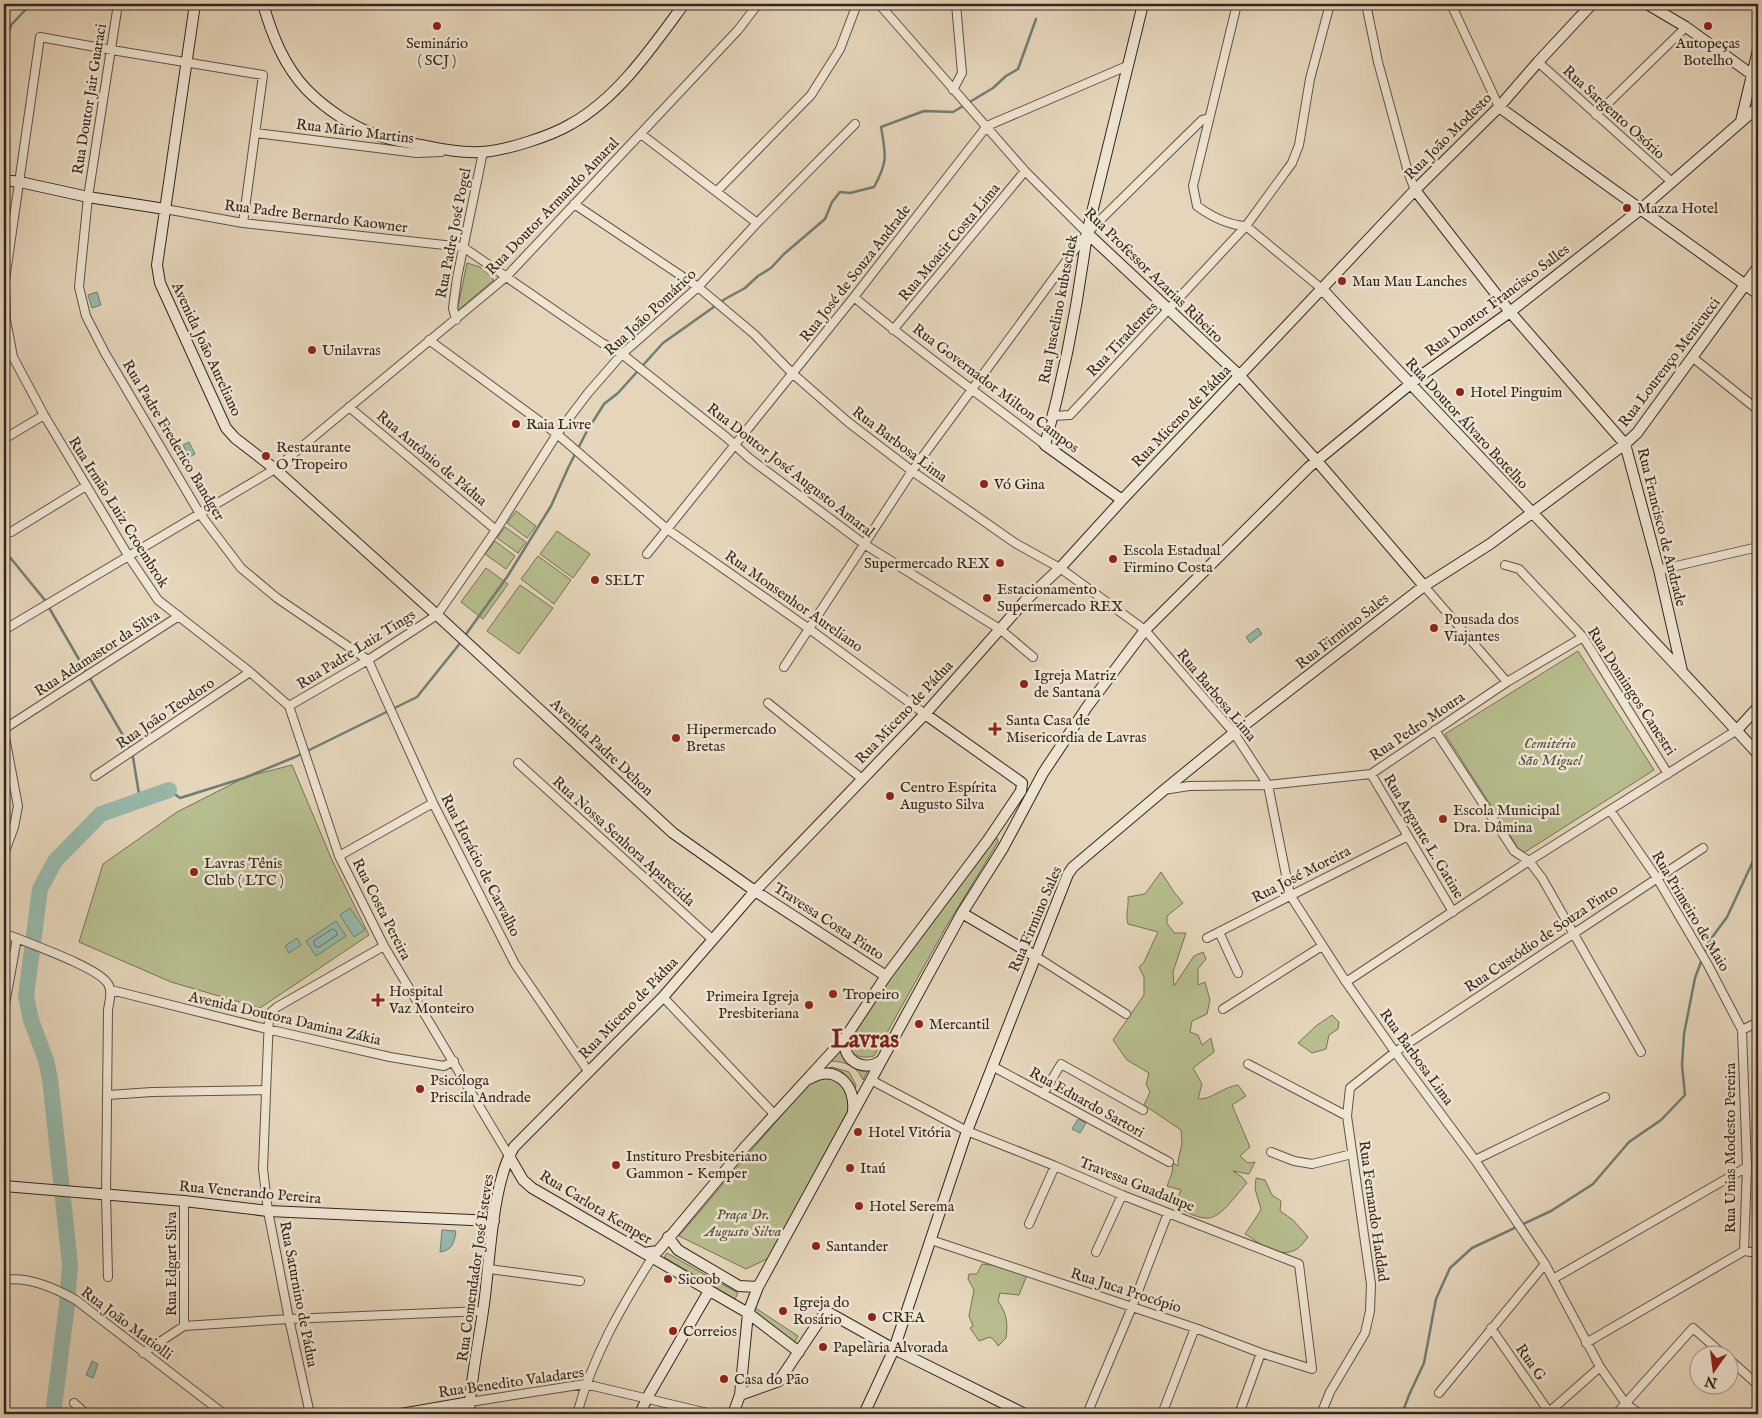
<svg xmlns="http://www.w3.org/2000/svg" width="1762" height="1418" viewBox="0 0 1762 1418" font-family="'IM FELL English',serif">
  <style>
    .green { fill: #b7bd8e; stroke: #767256 }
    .water { fill: #96b9ab; stroke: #6f7e73 }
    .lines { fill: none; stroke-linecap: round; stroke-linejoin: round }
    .shore { stroke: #667064; stroke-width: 1 }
    .stream { stroke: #6f7e73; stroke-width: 2.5 }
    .river { stroke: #96b9ab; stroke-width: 16 }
    .street-casing { stroke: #615245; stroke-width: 10 }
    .secondary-casing { stroke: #35261e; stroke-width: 12 }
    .street { stroke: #eee4d2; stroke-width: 8 }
    .secondary { stroke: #eee4d2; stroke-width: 10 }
    .poi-dot { fill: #8f2418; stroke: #eee4d2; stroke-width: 2 }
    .labels { text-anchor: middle; stroke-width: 5; stroke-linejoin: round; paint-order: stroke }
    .poi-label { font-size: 15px; fill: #35261e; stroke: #eee4d2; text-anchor: start }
    .street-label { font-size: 15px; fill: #35261e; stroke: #eee4d2 }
    .park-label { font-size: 15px; font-style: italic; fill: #564c3a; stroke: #eee4d2 }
    .town-label { font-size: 25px; font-weight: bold; fill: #7a1f14; stroke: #eee4d2 }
  </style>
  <rect width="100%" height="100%" fill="#e5d5ba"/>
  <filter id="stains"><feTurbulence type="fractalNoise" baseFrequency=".004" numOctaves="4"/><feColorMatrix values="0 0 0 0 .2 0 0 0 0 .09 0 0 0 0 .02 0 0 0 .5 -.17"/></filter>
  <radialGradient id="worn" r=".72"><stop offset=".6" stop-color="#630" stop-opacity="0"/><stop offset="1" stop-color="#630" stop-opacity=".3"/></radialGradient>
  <path class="green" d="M467,263l13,4 14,13 -37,31z
    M516,511l20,15 -9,12 -20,-15z
    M505,527l21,15 -8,11 -21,-15z
    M557,531l33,23 -17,24 -33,-24z
    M495,541l20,15 -9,13 -21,-15z
    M538,556l33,24 -17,24 -33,-25z
    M486,568l22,16 -25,35 -22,-17z
    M520,585l33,23 -34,46 -32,-23z
    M1578,651l76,119 -132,84 -77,-120z
    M292,765l40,95 37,75 -109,73 -89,-26 -92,-40 24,-78 74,-52 69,-35z
    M994,838h3l1,4 -52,85 -72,129c-14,3 -23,0 -28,-14l74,-106z
    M1161,872l13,20 9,11 -16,13v7l7,10h12l-13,39 1,14 20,-30 9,-4 3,7 -8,10v16l7,-3 5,18 -3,14 -15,7 -2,11 8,3 4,10 9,-7 3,14 -21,16 9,16 -4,15c13,1 25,-12 40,-14l8,11 -14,9 18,42 -10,9 8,7 7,-1 -6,12 -16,-3 9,6 5,6c-9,9 -25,34 -38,35 -12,1 -24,-7 -34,-12l6,-16 -14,-4 5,-13 1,-10 5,3v-5l4,-18 -1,-13 -37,-25 6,-13 -4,-8 3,-11 -22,-13 -14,-20 31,-45v-18l-5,-10 5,-5 14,-30 -30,-8c-3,-9 1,-17 0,-27l17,-3z
    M1332,1015l7,7 -1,7 -9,6 -3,14 -14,4 -14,-10 18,-17z
    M841,1046l7,12 24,4 -9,18c-6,-15 -20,-19 -35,-19z
    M832,1067l17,5 7,13 -3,16 -84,157 -23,11 -67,-33 140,-165z
    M1256,1178l9,2 7,15 9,6 -1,10 13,9 15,17c-3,4 -7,9 -11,12 -19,11 -37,-6 -52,-15l14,-21 2,-4 -6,-20z
    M667,1253l71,40 -3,6 -71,-42z
    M982,1264l24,3 21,8 -8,20 -19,-2 -2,8c9,13 10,22 8,37l-8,8 -3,-5 -5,-4 -11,4 -9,-13 3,-2 -4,-10 5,-26 -6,-11 1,-5h8z
    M754,1307l44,29 -4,7 -41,-30z"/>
  <path class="water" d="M97,292l4,13 -9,3 -4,-13z
    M189,442l6,12 -6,3 -6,-12z
    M1258,628l4,6 -12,9 -4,-6z
    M350,908l15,22 -11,7 -14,-22z
    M336,921l10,15 -30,20 -10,-15z
    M297,938l4,7 -12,8 -4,-7z
    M1078,1119l8,4 -6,10 -8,-4z
    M442,1230l14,1c-2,12 -3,19 -16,21z
    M92,1361l6,3 -5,14 -7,-3z"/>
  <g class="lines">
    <path class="shore" d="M333,929l4,3v3l-18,12h-3l-2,-3v-3z"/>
    <path class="stream" d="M4,51l7,-26 20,-21
      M4,550l40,49 88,152 8,49
      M464,637l43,-60 44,-71 18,-40 18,-35 17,-27 14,-11 45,-50 62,-44 20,-11 13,-12 13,-8 13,-14 41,-35 7,-17 8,-10 10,1 24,-6c14,-25 12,-32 7,-60l43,-16 29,1 40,-24 13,-12 12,-7 18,-50
      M169,790l11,8 64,-20 51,-21 122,-60 44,-55
      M1402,1414l7,-19 15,-32 12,-64 14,-31 22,-20 79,-37 42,-27 36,-42 32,-22 24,-25 -3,-30 2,-31 11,-56 13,-35 19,-26 27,-58"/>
    <path class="river" d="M53,1414l14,-109 3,-41 -20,-185 -4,-19 -15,-40 -5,-24 14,-107 15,-28 46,-47 68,-24"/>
    <defs>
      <path id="street" d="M118,4l-30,193 -9,90 7,29 19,37 95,161 41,54 36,30 91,62 65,143 82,161 73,107
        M879,4l146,167 62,62
        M1237,4l-44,182 4,20c15,11 30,19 49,20l76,63
        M1366,4l12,58 30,110 7,18
        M1451,4l48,103
        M1538,62l134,120
        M953,90l9,-17 -6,-69
        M1596,115l90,-88
        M256,133l161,20 24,-1
        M641,134l116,89
        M717,191l94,-96 29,-46 17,-45
        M574,204l124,83 56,47 38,39 56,49 64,49 103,72 45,25 85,62 89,103 34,52 22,110 56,87 49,70 80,108 70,104 55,103 26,37 14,10
        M165,209l78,14 220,24 139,96 20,11 104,83 23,21 115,86 137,86 32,27
        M243,223l20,-148 -151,-25 -72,-13 -35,243 1,40 7,37 31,58 85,142 29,43 92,72 39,34 50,150 45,90 125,210
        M854,297c61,52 128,99 191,148
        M456,320l-3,-12 4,-30 26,-126
        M893,330l132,-159
        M429,340l128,94 110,95 141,99 117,86
        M1692,357l66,53
        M349,407l147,123
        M1053,416l17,-1 176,-189 46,-63 7,-18 11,-66 20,-75
        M4,439l40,-24
        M11,532l75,-46
        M647,554l207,-257 133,-171 140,-60
        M1505,565l14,4 64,68 85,137
        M1659,570l99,-23
        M1424,586l83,96
        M4,630l271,-161 231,-192 232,-247 20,-26
        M784,667l128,-196 175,-238 115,-113 7,-2
        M768,703l93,75
        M289,706l79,-46 69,-45 59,-85 61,-96 31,-41 34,-39 76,-67 59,-64 98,-99
        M4,729l175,-113
        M1435,730l79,121 15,10 13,17 99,174
        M4,732l14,74 -4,21 -10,27
        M518,763l194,176
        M1371,774l82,138
        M95,776l155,-104
        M1164,790l25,-4 79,-1 103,-11 136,-92 76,-45
        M1610,810l47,68 51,87 34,65 5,137 -3,84 14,2
        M339,856l94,-53
        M1219,932l19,41
        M4,933c20,9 95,34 104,51 5,7 1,18 0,26l-2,185 2,82
        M1207,938l201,-102
        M1035,956l91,58
        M1346,982l183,-121 208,-131
        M111,990l156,39 123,28 54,9 10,-5
        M663,997l111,117
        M1223,1009l99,-63
        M4,1010l13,-72
        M1742,1030l16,-8
        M1248,1064l99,52
        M992,1066l177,96
        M871,1080l96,51 88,35 67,29 177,69 13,105 -51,-16 -66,-25 -264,-88
        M1043,1094l18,-30 82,46
        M108,1095l44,-3 113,-2
        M1271,1152l23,9 18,3 40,-10
        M1475,1160l130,-63
        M184,1201v125
        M1029,1224l26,-58
        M1096,1252l26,-57
        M489,1269l91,12
        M1553,1279l194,-112
        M4,1280c24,-4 51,8 72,20l148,114
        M1491,1328l58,84 51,-45
        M1586,1343l158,-92
        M143,1353l41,-27 105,-7 194,-8
        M1730,1360l28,25
        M1439,1393l106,-129
        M470,1402l115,-18 127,30
        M74,1403l12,11
        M310,1414l-21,-95 -21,-108 -5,-42 6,-153 2,-4 6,-5 107,-61
        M577,1414c16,-58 43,-105 75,-156
        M1087,1414l45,-107 36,-94
        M1162,1414l33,-86
        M1239,1414l22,-61
        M1321,1414l9,-22 35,-59 5,-22 1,-27 -24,-168 3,-28 45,-36 308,-204
        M1616,1414l77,-86 32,28"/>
      <path id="secondary" d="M195,4l-38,261 3,18 66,145 9,10 40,31 162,146 236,218 82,58 131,85
        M263,4c9,31 21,62 44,86 20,20 47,38 73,46 13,5 28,6 41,9 20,4 39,8 60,7 24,-1 70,-16 90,-28 47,-26 82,-78 113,-120
        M1647,4l39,23 72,52
        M1499,107l259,187
        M1741,121l17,-71
        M4,180l16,2 68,15 77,12
        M1415,190l95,122 115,132 34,126 23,101
        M1087,233l153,143 77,85 107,125
        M1322,289c144,156 293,308 436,465
        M1122,500l-77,-55c19,-69 33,-142 42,-212l56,-229
        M925,714l97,69
        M1737,730l21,-23
        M962,913l73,43
        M845,1038c-4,22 19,36 37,22
        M809,1079c26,-16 47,6 44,32
        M509,1156l14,24 9,8 216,125 51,39
        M4,1186l180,15 84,10 226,10
        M668,1237l10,13 61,36 19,1
        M644,1253l14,-2 87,-104 100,-109 41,-62 102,-136 33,-49 1,-8
        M740,1395l39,-14 47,-70 68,38 131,65
        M401,1414l69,-12
        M469,1414c2,-37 10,-73 15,-110 6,-43 8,-121 30,-157l149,-150 92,-106 170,-177 99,-112 36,-34 62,-68 293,-310 84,-83 39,-45 54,-58
        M640,1414l7,-16 62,-107
        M733,1414l7,-19 8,-82 10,-26 204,-374 41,-65 40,-75 44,-66 58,-77 164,-163 110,-90 91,-65 131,-103 117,-102
        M864,1414l30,-65 73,-218 101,-257 5,-7 91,-77 70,-57 190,-147 66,-42 135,-100 12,-11 121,-166"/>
    </defs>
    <use href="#street" class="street-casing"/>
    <use href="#secondary" class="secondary-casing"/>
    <use href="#street" class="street"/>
    <use href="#secondary" class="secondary"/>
  </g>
  <g class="poi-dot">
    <circle cx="437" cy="26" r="5"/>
    <circle cx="1708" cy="26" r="5"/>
    <circle cx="1627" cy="208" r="5"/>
    <circle cx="1342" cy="281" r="5"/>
    <circle cx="312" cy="350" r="5"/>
    <circle cx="1460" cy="392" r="5"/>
    <circle cx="516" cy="424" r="5"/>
    <circle cx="266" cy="456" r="5"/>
    <circle cx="984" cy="484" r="5"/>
    <circle cx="1113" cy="559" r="5"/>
    <circle cx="1000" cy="563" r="5"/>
    <circle cx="595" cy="580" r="5"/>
    <circle cx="987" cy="598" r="5"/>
    <circle cx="1434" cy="628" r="5"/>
    <circle cx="1024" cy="684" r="5"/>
    <path d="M992.5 721.5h5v5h5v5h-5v5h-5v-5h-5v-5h5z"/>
    <circle cx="676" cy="738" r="5"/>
    <circle cx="890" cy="796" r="5"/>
    <circle cx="1443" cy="819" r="5"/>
    <circle cx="194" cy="872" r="5"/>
    <circle cx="833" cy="994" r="5"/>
    <path d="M375.5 992.5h5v5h5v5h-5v5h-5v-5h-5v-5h5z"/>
    <circle cx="809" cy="1005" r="5"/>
    <circle cx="919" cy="1024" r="5"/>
    <circle cx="420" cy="1089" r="5"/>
    <circle cx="858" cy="1132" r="5"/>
    <circle cx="616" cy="1165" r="5"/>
    <circle cx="850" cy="1168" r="5"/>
    <circle cx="859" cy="1206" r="5"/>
    <circle cx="816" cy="1246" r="5"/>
    <circle cx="668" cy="1279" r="5"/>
    <circle cx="783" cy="1311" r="5"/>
    <circle cx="872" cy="1317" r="5"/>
    <circle cx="673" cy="1331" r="5"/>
    <circle cx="823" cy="1347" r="5"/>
    <circle cx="724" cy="1379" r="5"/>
  </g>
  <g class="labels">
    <g class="poi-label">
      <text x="437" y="48" text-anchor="middle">Seminário<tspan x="437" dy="17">( SCJ )</tspan></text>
      <text x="1708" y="48" text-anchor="middle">Autopeças<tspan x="1708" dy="17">Botelho</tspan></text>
      <text x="1637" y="213">Mazza Hotel</text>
      <text x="1352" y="286">Mau Mau Lanches</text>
      <text x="322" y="355">Unilavras</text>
      <text x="1470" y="397">Hotel Pinguim</text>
      <text x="526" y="429">Raia Livre</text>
      <text x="276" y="452">Restaurante<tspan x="276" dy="17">O Tropeiro</tspan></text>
      <text x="994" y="489">Vó Gina</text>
      <text x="1123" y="555">Escola Estadual<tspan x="1123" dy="17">Firmino Costa</tspan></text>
      <text x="990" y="568" text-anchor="end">Supermercado REX</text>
      <text x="605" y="585">SELT</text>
      <text x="997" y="594">Estacionamento<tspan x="997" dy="17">Supermercado REX</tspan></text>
      <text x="1444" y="624">Pousada dos<tspan x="1444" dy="17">Viajantes</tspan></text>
      <text x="1034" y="680">Igreja Matriz<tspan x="1034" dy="17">de Santana</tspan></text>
      <text x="1006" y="725">Santa Casa de<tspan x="1006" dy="17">Misericordia de Lavras</tspan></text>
      <text x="686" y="734">Hipermercado<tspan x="686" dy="17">Bretas</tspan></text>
      <text x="900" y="792">Centro Espírita<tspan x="900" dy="17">Augusto Silva</tspan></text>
      <text x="1453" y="815">Escola Municipal<tspan x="1453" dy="17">Dra. Dâmina</tspan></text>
      <text x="204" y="868">Lavras Tênis<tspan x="204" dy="17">Club ( LTC )</tspan></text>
      <text x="389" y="996">Hospital<tspan x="389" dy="17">Vaz Monteiro</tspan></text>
      <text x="843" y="999">Tropeiro</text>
      <text x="799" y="1001" text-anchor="end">Primeira Igreja<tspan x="799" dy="17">Presbiteriana</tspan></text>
      <text x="929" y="1029">Mercantil</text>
      <text x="430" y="1085">Psicóloga<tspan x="430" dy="17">Priscila Andrade</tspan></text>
      <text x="868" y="1137">Hotel Vitória</text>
      <text x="626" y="1161">Instituro Presbiteriano<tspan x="626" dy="17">Gammon - Kemper</tspan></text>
      <text x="860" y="1173">Itaú</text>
      <text x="869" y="1211">Hotel Serema</text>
      <text x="826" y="1251">Santander</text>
      <text x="678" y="1284">Sicoob</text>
      <text x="793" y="1307">Igreja do<tspan x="793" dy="17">Rosário</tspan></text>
      <text x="882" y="1322">CREA</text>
      <text x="683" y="1336">Correios</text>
      <text x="833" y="1352">Papelaria Alvorada</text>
      <text x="734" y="1384">Casa do Pão</text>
    </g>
    <g class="street-label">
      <text transform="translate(89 99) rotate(-81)" y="5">Rua Doutor Jair Guaraci</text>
      <text transform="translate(1614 112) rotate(42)" y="5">Rua Sargento Osório</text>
      <text transform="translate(355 131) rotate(7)" y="5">Rua Mario Martins</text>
      <text transform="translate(1448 136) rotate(-45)" y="5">Rua João Modesto</text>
      <text transform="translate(552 206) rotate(-46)" y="5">Rua Doutor Armando Amaral</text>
      <text transform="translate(316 216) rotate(7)" y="5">Rua Padre Bernardo Kaowner</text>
      <text transform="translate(453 233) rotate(-79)" y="5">Rua Padre José Pogel</text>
      <text transform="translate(949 242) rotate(-50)" y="5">Rua Moacir Costa Lima</text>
      <text transform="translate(855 273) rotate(-52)" y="5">Rua José de Souza Andrade</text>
      <text transform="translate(1154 275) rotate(44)" y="5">Rua Professor Azarias Ribeiro</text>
      <text transform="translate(1497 300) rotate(-37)" y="5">Rua Doutor Francisco Salles</text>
      <text transform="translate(1058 309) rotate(-79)" y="5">Rua Juscelino kubtschek</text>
      <text transform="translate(650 312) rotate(-43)" y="5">Rua João Pomárico</text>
      <text transform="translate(1122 339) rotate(-47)" y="5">Rua Tiradentes</text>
      <text transform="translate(207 349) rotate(65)" y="5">Avenida João Aureliano</text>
      <text transform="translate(1669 362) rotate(-53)" y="5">Rua Lourenço Menicucci</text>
      <text transform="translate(996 388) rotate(37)" y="5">Rua Governador Milton Campos</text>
      <text transform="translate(1181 416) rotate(-46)" y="5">Rua Miceno de Pádua</text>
      <text transform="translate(1467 423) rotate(47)" y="5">Rua Doutor Álvaro Botelho</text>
      <text transform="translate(174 440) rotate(59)" y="5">Rua Padre Frederico Bandger</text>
      <text transform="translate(900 444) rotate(37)" y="5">Rua Barbosa Lima</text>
      <text transform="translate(432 458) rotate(40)" y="5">Rua Antônio de Pádua</text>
      <text transform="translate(791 470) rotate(38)" y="5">Rua Doutor José Augusto Amaral</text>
      <text transform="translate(119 512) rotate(58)" y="5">Rua Irmão Luiz Croembrok</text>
      <text transform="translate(1662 527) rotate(76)" y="5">Rua Francisco de Andrade</text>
      <text transform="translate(794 601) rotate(35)" y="5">Rua Monsenhor Aureliano</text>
      <text transform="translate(1342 631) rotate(-38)" y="5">Rua Firmino Sales</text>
      <text transform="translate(356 649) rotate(-32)" y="5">Rua Padre Luiz Tings</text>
      <text transform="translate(97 653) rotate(-33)" y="5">Rua Adamastor da Silva</text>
      <text transform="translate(1632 691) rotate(57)" y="5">Rua Domingos Canestri</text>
      <text transform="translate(1217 695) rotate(50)" y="5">Rua Barbosa Lima</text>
      <text transform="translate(904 712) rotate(-47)" y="5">Rua Miceno de Pádua</text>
      <text transform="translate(165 713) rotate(-34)" y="5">Rua João Teodoro</text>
      <text transform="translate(1417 726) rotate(-34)" y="5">Rua Pedro Moura</text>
      <text transform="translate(602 747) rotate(43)" y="5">Avenida Padre Dehon</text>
      <text transform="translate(1424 836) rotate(59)" y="5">Rua Argante L. Gatine</text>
      <text transform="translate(624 841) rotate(42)" y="5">Rua Nossa Senhora Aparecida</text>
      <text transform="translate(481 865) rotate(63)" y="5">Rua Horácio de Carvalho</text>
      <text transform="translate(1301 874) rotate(-27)" y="5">Rua José Moreira</text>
      <text transform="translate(382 909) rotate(63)" y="5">Rua Costa Pereira</text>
      <text transform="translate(1691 911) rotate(59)" y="5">Rua Primeiro de Maio</text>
      <text transform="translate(1035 919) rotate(-67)" y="5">Rua Firmino Sales</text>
      <text transform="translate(829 921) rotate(33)" y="5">Travessa Costa Pinto</text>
      <text transform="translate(1541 938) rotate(-34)" y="5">Rua Custódio de Souza Pinto</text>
      <text transform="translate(628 1008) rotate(-46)" y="5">Rua Miceno de Pádua</text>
      <text transform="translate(285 1018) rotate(13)" y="5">Avenida Doutora Damina Zákia</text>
      <text transform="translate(1417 1057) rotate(54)" y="5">Rua Barbosa Lima</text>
      <text transform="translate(1087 1102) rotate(29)" y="5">Rua Eduardo Sartori</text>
      <text transform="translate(1730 1148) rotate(-90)" y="5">Rua Unias Modesto Pereira</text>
      <text transform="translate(1137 1184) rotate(22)" y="5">Travessa Guadalupe</text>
      <text transform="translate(250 1192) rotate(5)" y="5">Rua Venerando Pereira</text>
      <text transform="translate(596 1207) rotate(31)" y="5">Rua Carlota Kemper</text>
      <text transform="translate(1374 1211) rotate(82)" y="5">Rua Fernando Haddad</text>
      <text transform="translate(171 1264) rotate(-90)" y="5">Rua Edgart Silva</text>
      <text transform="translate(475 1268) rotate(-82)" y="5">Rua Comendador José Esteves</text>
      <text transform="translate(1126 1290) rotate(18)" y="5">Rua Juca Procópio</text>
      <text transform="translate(299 1294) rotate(79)" y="5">Rua Saturnino de Pádua</text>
      <text transform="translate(127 1323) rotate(37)" y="5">Rua João Matiolli</text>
      <text transform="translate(1531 1362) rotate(55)" y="5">Rua G</text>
      <text transform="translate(511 1382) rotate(-8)" y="5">Rua Benedito Valadares</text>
    </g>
    <g class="park-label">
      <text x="1550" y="748">Cemitério<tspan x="1550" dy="17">São Miguel</tspan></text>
      <text x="743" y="1219">Praça Dr.<tspan x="743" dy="17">Augusto Silva</tspan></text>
    </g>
    <g class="town-label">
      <text x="865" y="1047">Lavras</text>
    </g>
  </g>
  <rect width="1762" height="1418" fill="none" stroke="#e5d5ba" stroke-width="20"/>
  <rect x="5" y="5" width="1752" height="1408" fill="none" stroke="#35261e" stroke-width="2.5"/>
  <rect x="10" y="10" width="1742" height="1398" fill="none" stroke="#35261e"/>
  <g transform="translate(1714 1370) rotate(194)"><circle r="24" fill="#eee4d2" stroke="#a4988a"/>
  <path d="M0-4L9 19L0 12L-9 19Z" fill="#8f2418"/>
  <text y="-8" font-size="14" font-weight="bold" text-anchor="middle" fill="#35261e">N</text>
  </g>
  <rect width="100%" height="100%" filter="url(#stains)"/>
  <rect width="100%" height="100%" fill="url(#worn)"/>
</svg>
